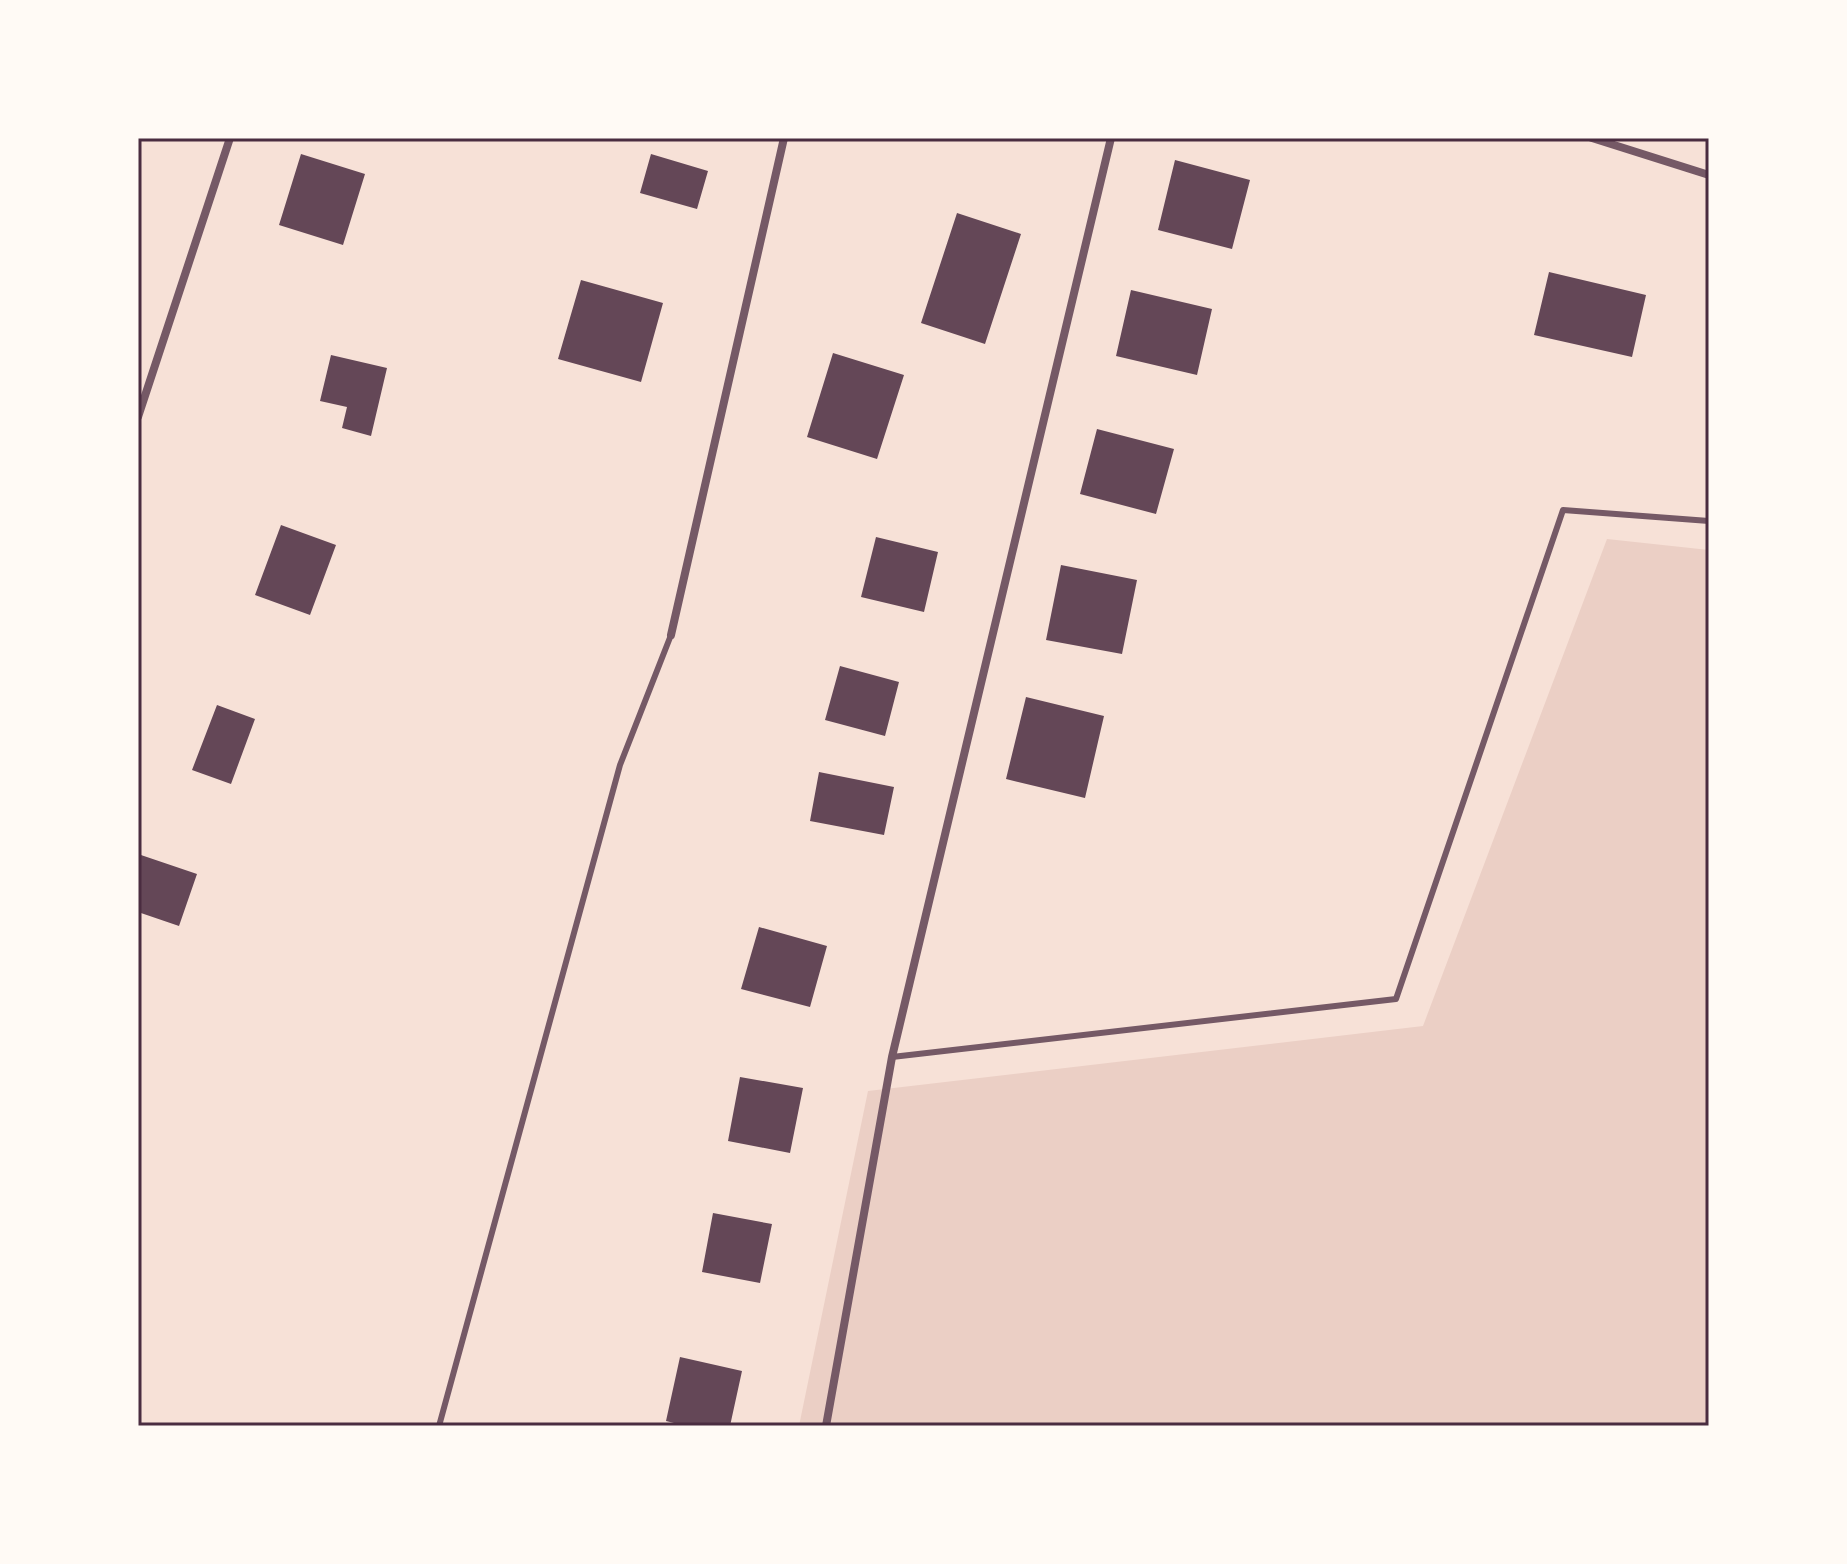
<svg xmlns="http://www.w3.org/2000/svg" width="1847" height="1564" viewBox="0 0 1847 1564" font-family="Inter,sans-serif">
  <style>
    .green { fill: #ebcfc5 }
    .building { fill: #644757 }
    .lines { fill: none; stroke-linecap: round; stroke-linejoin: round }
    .service { stroke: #755966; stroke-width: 6 }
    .minor { stroke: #755966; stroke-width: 8 }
    .neatline { fill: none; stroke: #4a2c40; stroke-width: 3 }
  </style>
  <rect width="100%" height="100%" fill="#f7e1d7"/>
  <path class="green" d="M1607,539l102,11v876h-910l69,-335 555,-65z"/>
  <path class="building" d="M301,154l64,20 -22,71 -64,-20z
    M651,154l57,17 -11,38 -57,-16z
    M1175,160l75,20 -18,69 -74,-19z
    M957,213l64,21 -36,110 -64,-21z
    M1549,272l97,23 -14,62 -98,-22z
    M581,280l82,23 -22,79 -83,-23z
    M1131,290l81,19 -15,66 -81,-19z
    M833,353l71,22 -27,84 -70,-22z
    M331,355l56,13 -16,68 -29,-8 5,-21 -27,-6z
    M1097,429l77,20 -18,65 -76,-20z
    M281,525l55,20 -26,70 -55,-20z
    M876,537l62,15 -14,60 -63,-15z
    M1061,565l76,15 -15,74 -76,-14z
    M840,666l59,16 -14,54 -60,-16z
    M1026,697l78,19 -19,82 -79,-19z
    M217,705l38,14 -24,65 -39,-14z
    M819,772l75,15 -10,48 -74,-14z
    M138,854l59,20 -18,52 -41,-14z
    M759,927l68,19 -17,61 -69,-18z
    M740,1077l63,11 -13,65 -62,-12z
    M713,1213l59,11 -12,59 -58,-11z
    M680,1357l62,14 -12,55h-44l-20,-5z"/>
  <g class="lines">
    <path class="service" d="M892,1057l504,-58 167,-489 146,11
      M439,1426l181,-661 51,-130"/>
    <path class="minor" d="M1592,138l117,37
      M138,417l92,-279
      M671,635l113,-497
      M826,1426l66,-369 219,-919"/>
  </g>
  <rect width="1847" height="1564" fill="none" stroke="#fffaf5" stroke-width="280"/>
  <rect x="140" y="140" width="1567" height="1284" class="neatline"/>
</svg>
